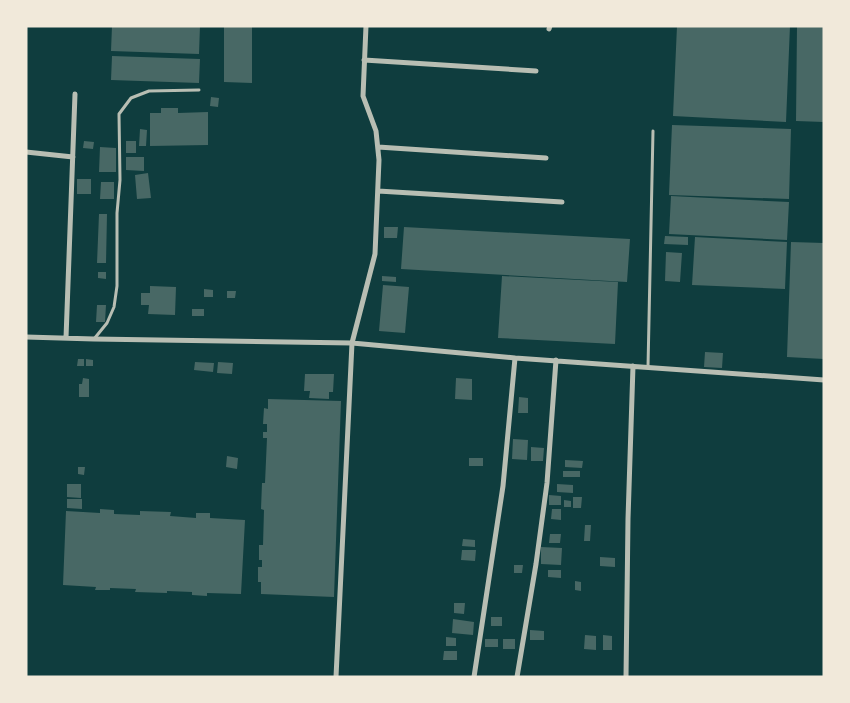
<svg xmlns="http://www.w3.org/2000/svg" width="850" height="703" viewBox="0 0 850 703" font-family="Roboto,sans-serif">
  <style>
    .building { fill: #486865 }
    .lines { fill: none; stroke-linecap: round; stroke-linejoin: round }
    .service { stroke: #b8beb3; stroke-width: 3 }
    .minor { stroke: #b8beb3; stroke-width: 5 }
  </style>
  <rect width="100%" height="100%" fill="#0f3d3e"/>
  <path class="building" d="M112,26h88l-1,28 -88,-3z
    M224,26h28v57l-28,-1z
    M677,26h113l-4,96 -113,-6z
    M797,26h27v96l-28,-1z
    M112,56l88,3 -1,24 -88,-3z
    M211,97l8,1 -1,9 -8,-1z
    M161,108h17v5l30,-1v33l-58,1v-33h11z
    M672,125l119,4 -2,70 -120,-4z
    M140,129l7,1 -1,16h-7z
    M84,141l10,1 -1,7 -10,-1z
    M126,141h10v12h-10z
    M100,147l16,1v24h-17z
    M126,157h18v14l-18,-1z
    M148,173l3,25 -14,1 -2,-24z
    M77,179h14v15h-14z
    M101,182h13v17h-14z
    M671,196l118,6 -2,38 -118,-6z
    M99,214h8l-1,49h-9z
    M384,227h14l-1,11h-13z
    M404,227l226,12 -3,43 -226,-13z
    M665,236l23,1v8l-24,-1z
    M695,237l92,5 -2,47 -93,-4z
    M791,242l33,1v116l-37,-2z
    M666,252l16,1 -2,29 -15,-1z
    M98,272h8v7l-8,-1z
    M382,276l14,1v5l-14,-1z
    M502,276l116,6 -3,62 -117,-6z
    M383,285l26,2 -4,46 -26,-2z
    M150,286l26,1 -1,28 -27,-1 1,-9h-8v-12h9z
    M204,289l9,1v7h-9z
    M227,291h9l-1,7h-8z
    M97,305h9l-1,17h-9z
    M192,309h12v7h-12z
    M705,352l18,1 -1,15 -18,-1z
    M78,359h6v7h-7z
    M86,359l7,1v6h-7z
    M195,362l19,1 -1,9 -19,-2z
    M218,362l15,1 -1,11 -15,-1z
    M305,374h29l-1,18h-4v7l-20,-1 1,-7h-6z
    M83,378l6,1v18h-10v-13h3z
    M456,378l16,1v21l-17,-1z
    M519,397l9,1v15h-10z
    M268,399l73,2 -7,196 -73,-3v-12h-3v-15h4v-7h-3v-15h4l1,-35 -3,-1 1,-26h3l2,-45h-4v-6h4v-8h-4l1,-16 4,1z
    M513,439l15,1 -1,20 -15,-1z
    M531,447l13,1 -1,13h-12z
    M227,456l11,2 -1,11 -11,-2z
    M469,458h14v8h-14z
    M565,460l18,1 -1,7 -17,-1z
    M78,467h7l-1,8 -6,-1z
    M563,471h17v6h-17z
    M67,484h14v14l-14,-1z
    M557,484l16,1v8l-16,-1z
    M549,495l12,1v9h-12z
    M573,497h9l-1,11h-8z
    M67,499h15v10l-15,-1z
    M564,500l7,1v6h-7z
    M100,509l14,1v4l26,1v-4l31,1 -1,4 26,2v-5h14v5l35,2 -4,74 -34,-1v3l-15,-1v-3l-25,-1v2l-32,-1 1,-3 -26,-1v2h-15l1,-3 -33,-2 3,-74 34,2z
    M552,509h9v11l-10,-1z
    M585,525h6l-1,16h-6z
    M550,534h11l-1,9h-11z
    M463,539l12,1v7l-13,-1z
    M541,547l21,1 -1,17 -20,-1z
    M462,550h14l-1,11 -14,-1z
    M600,557l15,1v9l-15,-1z
    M514,565h9l-1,8h-8z
    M548,570h13v8l-13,-1z
    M575,581l6,1v9l-6,-1z
    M454,603h11l-1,11 -10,-1z
    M491,617h11v9h-11z
    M453,619l21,3 -1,13 -21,-2z
    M530,630l14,1v9h-14z
    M585,635l11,1v14l-12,-1z
    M603,635l9,1v14h-9z
    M446,637l10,1v8h-10z
    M485,639h13v8h-13z
    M503,639h12v10h-12z
    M444,651h13v9h-14z"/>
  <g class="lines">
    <path class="service" d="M94,339l13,-16 7,-16 3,-21v-73l3,-33 -1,-66 12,-16 18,-7 50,-1
      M648,367l5,-236"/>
    <path class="minor" d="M549,29l1,-3
      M364,60l172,11
      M378,147l168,11
      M26,152l47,5
      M378,191l184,11
      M26,337l68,2 258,4 163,15 309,22
      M66,338l9,-244
      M336,677l16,-334 23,-89 4,-94 -3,-29 -13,-35 3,-70
      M474,677l29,-191 12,-128
      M517,677l19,-113 11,-81 9,-123
      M626,677l2,-158 5,-153"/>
  </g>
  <rect width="850" height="703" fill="none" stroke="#f1e9da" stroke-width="55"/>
</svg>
